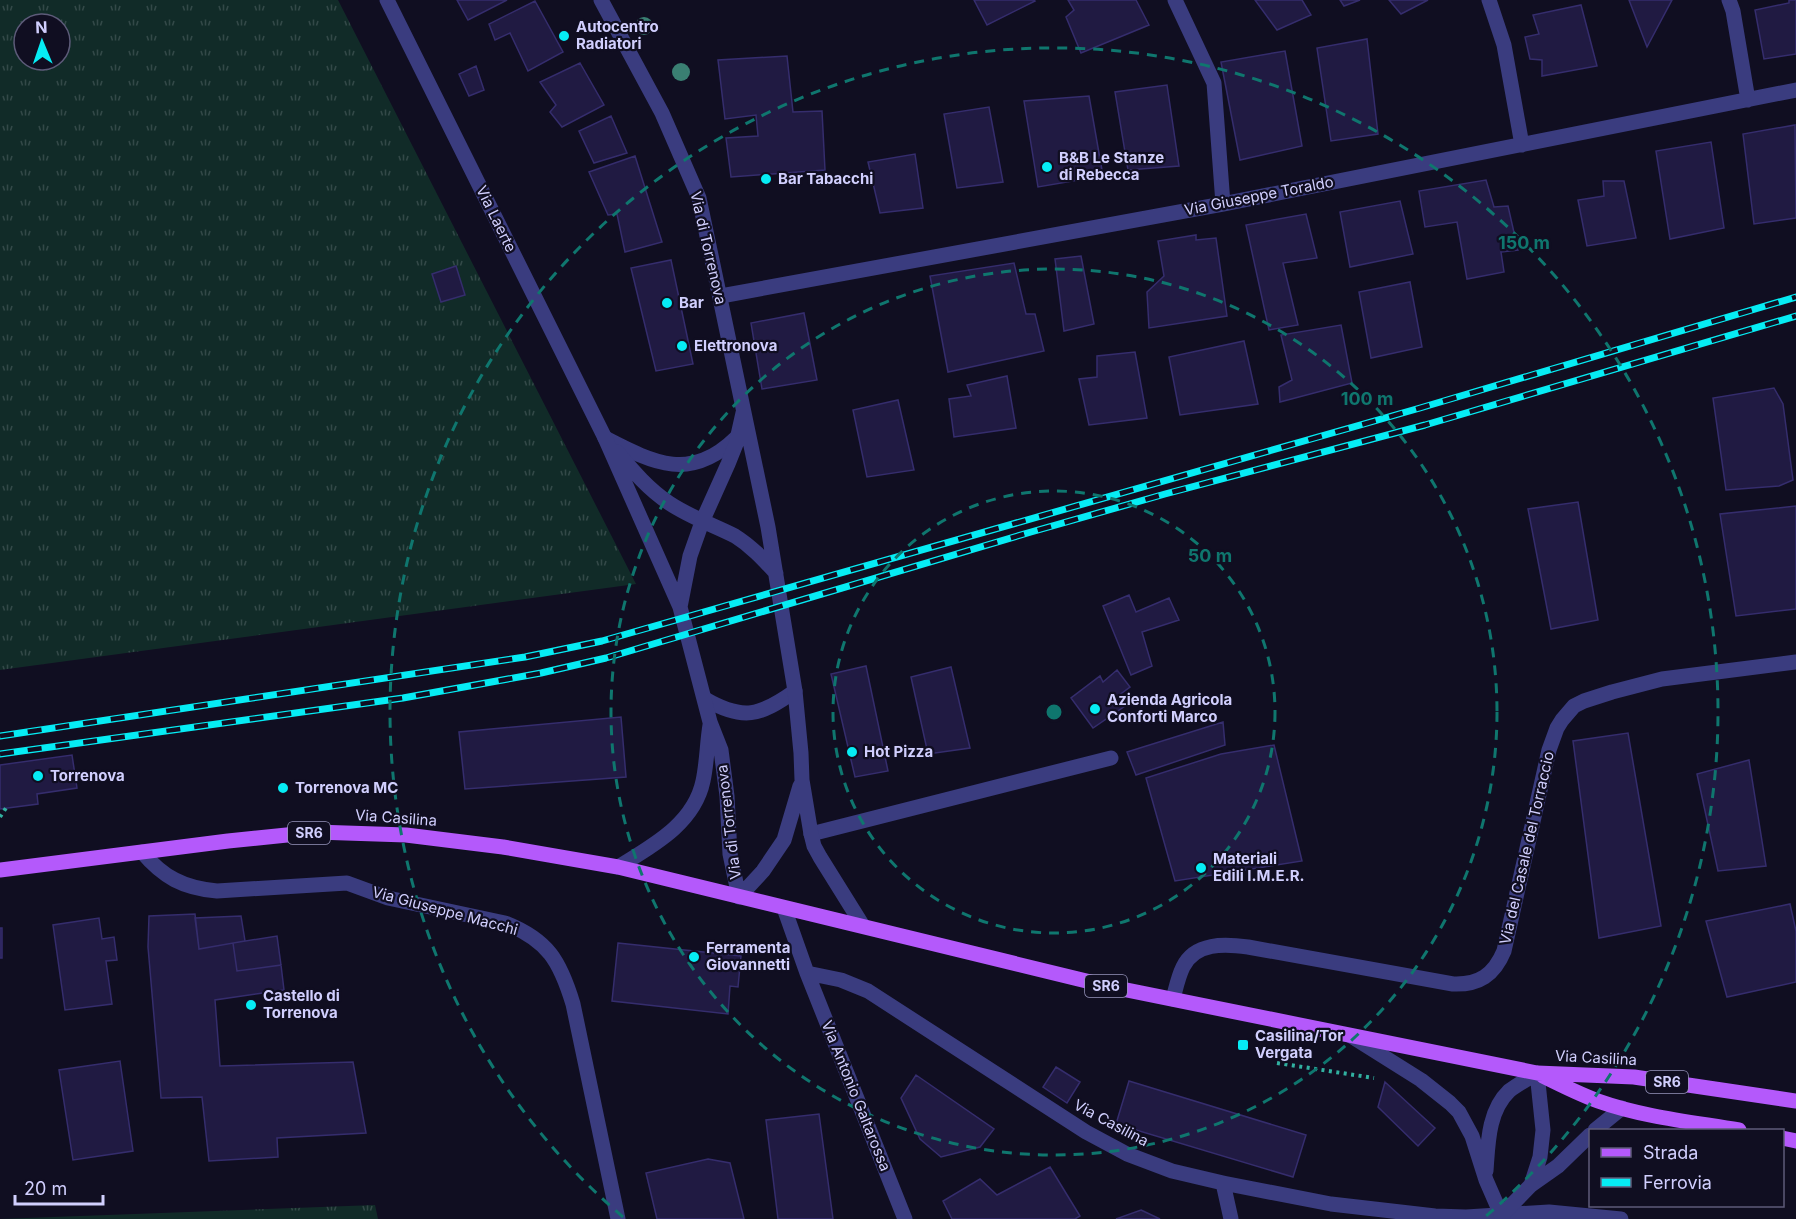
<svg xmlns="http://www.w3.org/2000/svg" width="1796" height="1219" viewBox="0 0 1796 1219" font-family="Inter,sans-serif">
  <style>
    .grass { fill: url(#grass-tufts); fill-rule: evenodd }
    .building { fill: #201a42; stroke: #352d6d; stroke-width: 1.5 }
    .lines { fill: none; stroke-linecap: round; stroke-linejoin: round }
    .path { stroke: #31b0a0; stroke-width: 4; stroke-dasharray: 3 4.5; stroke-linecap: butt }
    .minor { stroke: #3a3c7f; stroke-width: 15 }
    .tertiary { stroke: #3a3c7f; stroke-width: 15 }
    .primary { stroke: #b459fb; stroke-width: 15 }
    .rail-casing { stroke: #06ecf4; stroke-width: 7 }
    .rail { stroke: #100e21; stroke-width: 4.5; stroke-dasharray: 14; stroke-linecap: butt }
    .tree { fill: #3a7f72 }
    .ring { fill: none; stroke: #0f766e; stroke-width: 3; stroke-dasharray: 10 8 }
    .poi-dot { fill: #06ecf4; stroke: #100e21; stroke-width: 2 }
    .labels { text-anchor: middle; stroke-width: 4.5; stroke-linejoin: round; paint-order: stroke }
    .shield { fill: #100e21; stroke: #9795bc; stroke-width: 1.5 }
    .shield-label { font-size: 14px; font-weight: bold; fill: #d1cffe }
    .poi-label { font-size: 15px; font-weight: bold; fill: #d1cffe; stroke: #100e21; text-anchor: start }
    .street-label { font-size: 15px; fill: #d1cffe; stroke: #100e21 }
    .centre { fill: #0f766e; stroke: #100e21; stroke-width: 3 }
    .ring-label { font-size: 18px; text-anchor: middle; font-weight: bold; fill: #0f766e; stroke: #100e21; stroke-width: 4.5; stroke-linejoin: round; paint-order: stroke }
  </style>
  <defs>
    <pattern id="grass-tufts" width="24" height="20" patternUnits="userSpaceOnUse" patternTransform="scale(1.5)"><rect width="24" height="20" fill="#112b28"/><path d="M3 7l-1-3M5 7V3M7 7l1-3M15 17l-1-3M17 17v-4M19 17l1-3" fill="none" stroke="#334948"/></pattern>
  </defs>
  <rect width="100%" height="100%" fill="#100e21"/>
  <path class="grass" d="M0,0h338l298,584 -636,86zM24,24h36v36h-36z
    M375,1205l3,14h-378z"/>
  <path class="building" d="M457,0h50l-39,20z
    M974,0h60l1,1 -48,24z
    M1068,0h68l13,25 -68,28 -15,-36 8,-7z
    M1255,0h47l9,15 -34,15z
    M1340,0h20l-16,6z
    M1389,0h39l-27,14z
    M1629,0h43l-25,47z
    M1789,0h7v54l-32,5 -9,-49 34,-7z
    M535,1l28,51 -35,19 -18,-38 -15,7 -6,-16z
    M1581,5l16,61 -55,10v-16l-12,-1 -5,-22 14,-3 -6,-19z
    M1367,39l11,95 -47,7 -14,-93z
    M1285,51l17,95 -62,14 -19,-98z
    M787,56l6,56 29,-1 3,59 -94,7 -5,-39 32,-2 -2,-21 -31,4 -7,-59z
    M580,63l24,42 -42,22 -12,-15 6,-7 -16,-23z
    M476,66l8,24 -15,6 -10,-22z
    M1167,85l12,81 -51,4 -13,-78z
    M1089,96l14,80 -65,11 -14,-86z
    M989,107l14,75 -46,6 -13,-74z
    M611,116l16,37 -33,10 -15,-32z
    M1795,125l1,93 -42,6 -11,-90z
    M1711,142l13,86 -54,11 -14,-88z
    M915,154l8,54 -43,5 -12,-51z
    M635,156l27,86 -37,10 -8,-38 -9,1 -19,-43z
    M1486,180l8,27 14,-1 10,44 -17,2 3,20 -37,7 -10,-57 -32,5 -6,-36z
    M1603,181h21l12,57 -49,8 -9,-46 26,-4z
    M1400,201l13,53 -63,13 -10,-55z
    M1306,214l11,44 -34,5 15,62 -29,5 -23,-105z
    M1196,235v5l20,-2 11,78 -78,12 -2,-36 17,-16 -6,-35z
    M1081,256l13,68 -30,7 -9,-72z
    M671,260l22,104 -37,7 -25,-103z
    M1014,263l12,51h9l9,37 -96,21 -18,-96z
    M456,266l9,29 -24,7 -9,-28z
    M1410,282l12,65 -51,11 -12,-66z
    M804,313l13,67 -55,9 -11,-66z
    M1341,325l11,58 -72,19 -1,-15 13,-7 -11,-45z
    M1244,341l14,63 -78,11 -11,-58z
    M1135,352l12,66 -58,7 -10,-46 18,-2v-21z
    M1007,376l9,52 -62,9 -5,-38 22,-3 -4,-11z
    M1774,388l9,16 10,76 -14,6 -53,4 -13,-92z
    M898,400l16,70 -47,7 -14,-67z
    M1578,502l20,118 -47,9 -23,-120z
    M1796,506v103l-60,7 -16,-102z
    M1129,595l7,17 33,-14 10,22 -37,12 10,34 -21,9 -28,-69z
    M866,666l22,105 -33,6 -24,-103z
    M951,667l19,81 -42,6 -17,-77z
    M1117,670l13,17 -12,9 7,10 -32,22 -22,-30 29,-22 3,6z
    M621,717l5,60 -161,12 -6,-57z
    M1223,722l2,23 -89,30 -9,-23z
    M1628,733l33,193 -62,12 -26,-197z
    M1274,745l28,116 -127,20 -29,-103 75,-24z
    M72,755l5,33 -40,6 1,10 -38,5v-44z
    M1749,760l17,106 -48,5 -21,-97z
    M1790,904l6,27v51l-69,15 -21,-76z
    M195,914l4,35 34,-6 4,28 44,-6 3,25 -69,10 5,66 133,-4 13,71 -89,5 1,19 -69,4 -7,-64 -41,1 -13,-151 1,-31z
    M241,916l4,25 -46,8 -4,-31z
    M99,918l3,21 12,-2 3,23 -11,1 6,43 -47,6 -12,-85z
    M0,928h2v30h-2z
    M277,936l4,29 -44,6 -4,-28z
    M618,943l123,13 -3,31 -8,-1 -2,28 -116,-13z
    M120,1061l13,90 -60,9 -14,-90z
    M1056,1067l24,15 -13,21 -24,-16z
    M916,1075l78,54 -14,18 -39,10 -21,-18 -19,-41z
    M1129,1081l177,54 -13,42 -177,-53z
    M1385,1082l50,46 -17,18 -40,-39z
    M819,1114l14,105h-55l-12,-99z
    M708,1159l22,4 14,56h-87l-11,-46z
    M1050,1167l30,49 -5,3h-123l-9,-18 37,-22 17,16z
    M1141,1210l19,9h-44z"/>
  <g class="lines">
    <path class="path" d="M0,817l6,-9
      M1277,1063l97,15"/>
    <path class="minor" d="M1175,0l39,83 9,121
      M1489,0l15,45 18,100
      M1729,0l4,11 15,89
      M721,296l502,-92 573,-114
      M605,438c50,26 86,44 132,-1
      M705,699c38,22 55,17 90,-8
      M811,834l300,-76
      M142,852c21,25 41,36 75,39l130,-8 41,15 117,25c43,17 55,38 68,81l45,215
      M784,908l23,65 98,246
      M807,973l34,7 27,11 218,141 41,22 45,17 51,12 108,21 104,12 31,1 83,-5 72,7
      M1173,999c3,-11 5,-22 10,-32 12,-25 42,-23 65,-20l205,37c26,1 41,-9 51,-33l45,-201 8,-22 5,-8 12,-14 10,-5 28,-9 50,-13 134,-17
      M1223,1183l8,36"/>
    <path class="tertiary" d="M387,0l218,438 75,169
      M601,0l61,113 37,85 69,329 27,164 6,62 1,27 9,54 3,12 6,11 43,69
      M617,452c16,19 31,37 52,51 21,14 44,22 66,33 16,10 28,23 41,37
      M618,867c34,-21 76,-43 85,-86 4,-18 4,-38 7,-56
      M739,897l-9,-43 -3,-58 -6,-46 -11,-28 -30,-115 10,-51 12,-34 26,-58 8,-20 7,-31
      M739,897l24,-26 21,-31 16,-54
      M1351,1036l70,44 29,23 9,9 13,24 14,44 17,39
      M1595,1130l27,-22
      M1486,1171c2,-27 2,-60 23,-80 9,-7 19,-12 28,-18l6,57 -3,27 -9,28
      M1502,1215l29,-30 27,-19 32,-31"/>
    <path class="primary" d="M0,870l228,-29 88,-9 90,3 97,12 115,20 489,119 430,87 97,4 162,24
      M1543,1076c18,9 36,18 55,25 45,16 94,21 141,29
      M1782,1138l14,3"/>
    <defs>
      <path id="rail" d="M0,736l525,-79 77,-16 818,-233 376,-111
        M0,754l403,-56 138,-25 65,-15 425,-126 134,-38 260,-69 371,-109"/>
    </defs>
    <use href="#rail" class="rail-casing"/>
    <use href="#rail" class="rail"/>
  </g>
  <g class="tree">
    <circle cx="644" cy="26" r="9"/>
    <circle cx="681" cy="72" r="9"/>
  </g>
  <g class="ring">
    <circle cx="1054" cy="712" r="221"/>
    <circle cx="1054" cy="712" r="443"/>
    <path d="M623 1217A664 664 0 1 1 1485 1217"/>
  </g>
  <g class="poi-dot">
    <circle cx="564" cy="36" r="6"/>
    <circle cx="1047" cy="167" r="6"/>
    <circle cx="766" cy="179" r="6"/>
    <circle cx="667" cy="303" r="6"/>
    <circle cx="682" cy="346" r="6"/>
    <circle cx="1095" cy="709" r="6"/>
    <circle cx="852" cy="752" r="6"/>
    <circle cx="38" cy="776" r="6"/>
    <circle cx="283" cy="788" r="6"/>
    <circle cx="1201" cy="868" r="6"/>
    <circle cx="694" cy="957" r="6"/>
    <circle cx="251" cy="1005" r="6"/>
    <rect x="1237" y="1039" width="12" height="12" rx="3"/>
  </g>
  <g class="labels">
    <g class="shield">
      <rect x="288" y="822" width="42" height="22" rx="4.5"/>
      <rect x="1085" y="975" width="42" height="22" rx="4.5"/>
      <rect x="1646" y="1071" width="42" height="22" rx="4.5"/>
    </g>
    <g class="shield-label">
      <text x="309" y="838">SR6</text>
      <text x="1106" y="991">SR6</text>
      <text x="1667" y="1087">SR6</text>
    </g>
    <g class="poi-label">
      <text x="576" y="32">Autocentro<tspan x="576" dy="17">Radiatori</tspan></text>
      <text x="1059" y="163">B&amp;B Le Stanze<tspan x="1059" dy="17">di Rebecca</tspan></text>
      <text x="778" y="184">Bar Tabacchi</text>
      <text x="679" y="308">Bar</text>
      <text x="694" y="351">Elettronova</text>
      <text x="1107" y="705">Azienda Agricola<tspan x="1107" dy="17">Conforti Marco</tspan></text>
      <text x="864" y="757">Hot Pizza</text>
      <text x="50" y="781">Torrenova</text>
      <text x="295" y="793">Torrenova MC</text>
      <text x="1213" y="864">Materiali<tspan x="1213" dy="17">Edili I.M.E.R.</tspan></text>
      <text x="706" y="953">Ferramenta<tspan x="706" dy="17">Giovannetti</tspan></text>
      <text x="263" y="1001">Castello di<tspan x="263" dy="17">Torrenova</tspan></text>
      <text x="1255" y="1041">Casilina/Tor<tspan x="1255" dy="17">Vergata</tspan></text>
    </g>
    <g class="street-label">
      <text transform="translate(1259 196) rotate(-11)" y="5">Via Giuseppe Toraldo</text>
      <text transform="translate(496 219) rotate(64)" y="5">Via Laerte</text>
      <text transform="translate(708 248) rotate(77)" y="5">Via di Torrenova</text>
      <text transform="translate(396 818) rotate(4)" y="5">Via Casilina</text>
      <text transform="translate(729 822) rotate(-97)" y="5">Via di Torrenova</text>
      <text transform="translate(1527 848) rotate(-77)" y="5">Via del Casale del Torraccio</text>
      <text transform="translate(445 911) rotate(15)" y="5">Via Giuseppe Macchi</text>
      <text transform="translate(1596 1058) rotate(3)" y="5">Via Casilina</text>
      <text transform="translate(856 1096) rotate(68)" y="5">Via Antonio Galtarossa</text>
      <text transform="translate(1111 1123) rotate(28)" y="5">Via Casilina</text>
    </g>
  </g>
  <circle cx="1054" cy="712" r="9" class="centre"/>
  <g class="ring-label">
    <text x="1524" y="249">150 m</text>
    <text x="1367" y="405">100 m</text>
    <text x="1210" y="562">50 m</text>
  </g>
  <rect x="1589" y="1129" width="195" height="78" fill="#100e21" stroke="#5d5b79" stroke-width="1.5"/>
  <rect x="1601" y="1148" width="30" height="9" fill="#b459fb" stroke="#5d5b79" stroke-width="1.5"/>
  <text x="1643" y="1159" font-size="18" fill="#d1cffe">Strada</text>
  <rect x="1601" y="1178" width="30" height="9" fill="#06ecf4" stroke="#5d5b79" stroke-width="1.5"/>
  <text x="1643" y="1189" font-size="18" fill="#d1cffe">Ferrovia</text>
  <g transform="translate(42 42) rotate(358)"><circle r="28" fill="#100e21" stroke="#5d5b79" stroke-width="1.5"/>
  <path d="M0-4.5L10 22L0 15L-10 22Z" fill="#06ecf4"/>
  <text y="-9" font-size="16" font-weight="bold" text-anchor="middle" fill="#d1cffe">N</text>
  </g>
  <path d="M15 1195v9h88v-9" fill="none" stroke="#d1cffe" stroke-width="3"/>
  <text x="24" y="1195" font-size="18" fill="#d1cffe" stroke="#100e21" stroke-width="4.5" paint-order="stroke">20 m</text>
</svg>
